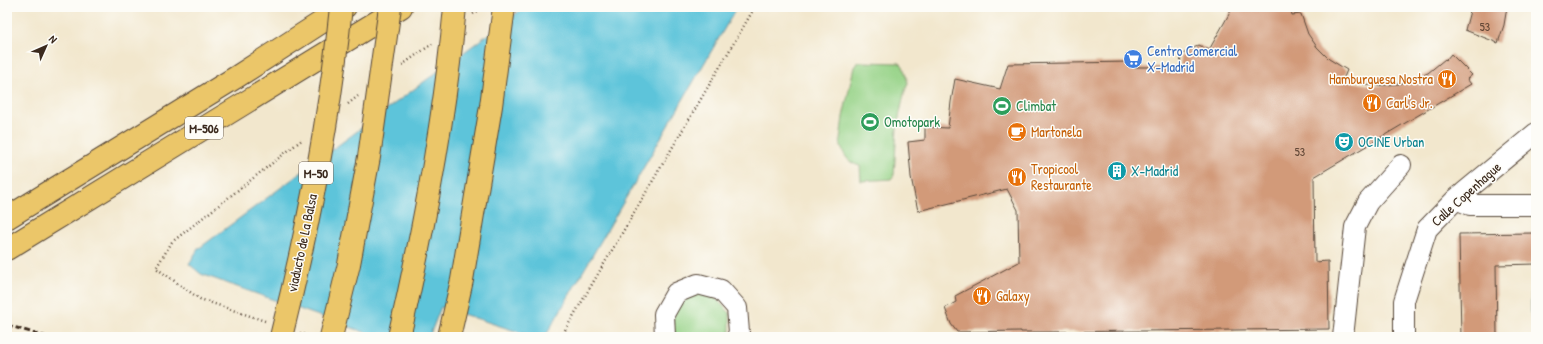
<svg xmlns="http://www.w3.org/2000/svg" width="1543" height="344" viewBox="0 0 1543 344" font-family="'Patrick Hand',sans-serif">
  <style>
    .green { fill: #97d388; stroke: #697e53 }
    .water { fill: #5dc4da; stroke: #4c777c }
    .building { fill: #d29a79 }
    .lines { fill: none; stroke-linecap: round; stroke-linejoin: round }
    .minor-casing { stroke: #564638; stroke-width: 22 }
    .highway-casing { stroke: #564638; stroke-width: 24 }
    .path { stroke: #564638; stroke-width: 2.5; stroke-dasharray: 1 3; stroke-linecap: butt }
    .minor { stroke: #fff; stroke-width: 20 }
    .highway { stroke: #ebc669; stroke-width: 22 }
    .rail { stroke: #3b2a1e; stroke-width: 3; stroke-dasharray: 6 3; stroke-linecap: butt }
    .highway-bridge-casing { stroke: #564638; stroke-width: 24; stroke-linecap: butt }
    .highway-bridge { stroke: #ebc669; stroke-width: 22 }
    .labels { text-anchor: middle; stroke-width: 3; stroke-linejoin: round; paint-order: stroke }
    .number-label { font-size: 12px; fill: #614635 }
    .shield { fill: #fdfcf7; stroke: #75695f; stroke-width: 1 }
    .shield-label { font-size: 13px; font-weight: bold; fill: #3b2a1e }
    .shop-label { font-size: 14px; fill: #366cbe; stroke: #fdfcf7; text-anchor: start }
    .food-label { font-size: 14px; fill: #c56008; stroke: #fdfcf7; text-anchor: start }
    .leisure-label { font-size: 14px; fill: #27864d; stroke: #fdfcf7; text-anchor: start }
    .culture-label { font-size: 14px; fill: #0d838f; stroke: #fdfcf7; text-anchor: start }
    .street-label { font-size: 14px; fill: #3b2a1e; stroke: #fdfcf7 }
  </style>
  <rect width="100%" height="100%" fill="#fdfcf7"/>
  <filter id="ink" filterUnits="userSpaceOnUse"><feTurbulence type="fractalNoise" baseFrequency=".025" numOctaves="2"/><feDisplacementMap in="SourceGraphic" scale="8" xChannelSelector="R" yChannelSelector="G"/><feConvolveMatrix kernelMatrix="1 2 1 2 8 2 1 2 1" color-interpolation-filters="sRGB"/></filter>
  <filter id="wash" filterUnits="userSpaceOnUse"><feTurbulence type="fractalNoise" baseFrequency=".012" numOctaves="4" result="noise"/><feDisplacementMap in="SourceGraphic" scale="16" xChannelSelector="R" yChannelSelector="G"/><feGaussianBlur stdDeviation="0.9" result="paint"/><feColorMatrix in="noise" values="0 0 0 0 0 0 0 0 0 0 0 0 0 0 0 0 0 1.4 0 .05"/><feComposite in="paint" operator="in"/></filter>
  <g filter="url(#wash)">
    <rect width="100%" height="100%" fill="#f2e7cd"/>
    <path class="green" d="M861,62l39,1 3,3 5,17 -4,11 -7,33 -3,48 -3,4 -30,2 -1,-15c-13,-3 -18,-13 -20,-26l3,-23 11,-50 3,-4z
      M710,293l20,20v20l-3,4h-50c-10,-15 -2,-36 14,-43 5,-2 13,0 19,-1z"/>
    <path class="water" d="M525,7h212l-192,330h-11l-93,-30 -12,30h-51l-177,-63 -12,-10 9,-15z
      M1531,293h5v25h-5z"/>
    <g id="blocks">
      <path class="building" d="M1233,7h57l2,8 9,-1 7,20 9,13 12,12 18,11 -4,10 32,6 24,-2 13,-4 16,-7 17,-14 1,1 5,-6 21,21 -5,4 4,5 -157,93 1,85 13,-1 1,68 -282,3h-26v-1l-64,1 -6,-8 -6,-16 11,-6 -1,-6 64,-34 -1,-52 -11,-21 -89,22 -7,-34 -3,-35 17,-2v-13l23,1 3,-26 4,-23 45,10 8,-25 123,-2v5h49l1,-12 18,-10 10,5z
        M1471,7h36l-3,18 -6,18 -33,-13z
        M1536,233v31l-40,1 1,72h-36l-2,-103z"/>
    </g>
  </g>
  <g filter="url(#ink)">
    <use href="#blocks" fill-opacity="0" stroke="#564638" stroke-width="1"/>
    <g class="lines">
      <defs>
        <path id="minor" d="M1456,199l14,6h66
          M665,337l-1,-23 12,-21 22,-9 23,6 16,18 2,24 -2,5
          M1343,337l12,-110 13,-25 33,-37
          M1404,337v-36l23,-72 29,-30 80,-66"/>
        <path id="highway" d="M7,218l231,-142 107,-69
          M7,249l394,-242
          M449,337l13,-57 29,-174 13,-99"/>
      </defs>
      <use href="#minor" class="minor-casing"/>
      <use href="#highway" class="highway-casing"/>
      <path class="path" d="M473,14l11,-7
        M402,65l30,-21
        M348,104l10,-8
        M265,321l-65,-22 -44,-31 16,-26 131,-103
        M300,333l12,4
        M561,337l194,-330"/>
      <use href="#minor" class="minor"/>
      <use href="#highway" class="highway"/>
      <path class="rail" d="M7,325l40,12
        M7,335l5,2"/>
      <defs>
        <path id="highway-bridge" d="M281,337c27,-108 49,-219 60,-330
          M331,337l18,-73 20,-107 21,-150
          M399,337c25,-109 46,-219 56,-330"/>
      </defs>
      <use href="#highway-bridge" class="highway-bridge-casing"/>
      <use href="#highway-bridge" class="highway-bridge"/>
    </g>
  </g>
  <defs>
    <symbol id="supermarket-disc" viewBox="-11 -11 22 22"><circle r="9.5" fill="#3f7fe0" stroke="#fdfcf7"/><path d="M-6-5.5h2.5l.6 2H6L4.5 2H-2.5L-4.4-4H-6ZM-1.5 3.2a1.3 1.3 0 1 0 .1 0ZM3 3.2a1.3 1.3 0 1 0 .1 0Z" fill="#fff"/></symbol>
    <symbol id="restaurant-disc" viewBox="-11 -11 22 22"><circle r="9.5" fill="#e8710a" stroke="#fdfcf7"/><path d="M-5-6h1v4h1v-4h1v4h1v-4h1v5L-1.5 .5V6h-2V.5L-5-1ZM5-6V6H3V1.5H1.5Q1.5-4 5-6Z" fill="#fff"/></symbol>
    <symbol id="stadium-disc" viewBox="-11 -11 22 22"><circle r="9.5" fill="#2e9e5b" stroke="#fdfcf7"/><path d="M0-5a6.5 5 0 1 0 0 10a6.5 5 0 1 0 0-10ZM-3.5-1.8h7v3.6h-7Z" fill="#fff"/></symbol>
    <symbol id="cafe-disc" viewBox="-11 -11 22 22"><circle r="9.5" fill="#e8710a" stroke="#fdfcf7"/><path d="M-5.5-4.5H6V0H3Q3 3.5 0 3.5H-2.5Q-5.5 3.5-5.5 0ZM3-3.2v2h1.7v-2ZM-6 4.5H4V6H-6Z" fill="#fff"/></symbol>
    <symbol id="theatre-disc" viewBox="-11 -11 22 22"><circle r="9.5" fill="#0f9aa8" stroke="#fdfcf7"/><path d="M-5-5.5Q0-4 5-5.5V0Q5 5 0 6Q-5 5-5 0ZM-3.3-2.5H-1v1.5H-3.3ZM1-2.5H3.3v1.5H1ZM-2.8 1Q0 5.5 2.8 1Z" fill="#fff"/></symbol>
    <symbol id="building-disc" viewBox="-11 -11 22 22"><circle r="9.5" fill="#0f9aa8" stroke="#fdfcf7"/><path d="M-4-6H4V6H1V3H-1V6H-4ZM-2.5-4.3h1.7v1.8h-1.7ZM.8-4.3h1.7v1.8H.8ZM-2.5-1h1.7V.8h-1.7ZM.8-1h1.7V.8H.8Z" fill="#fff"/></symbol>
  </defs>
  <g fill-rule="evenodd">
    <use href="#supermarket-disc" x="1122" y="48" width="22" height="22"/>
    <use href="#restaurant-disc" x="1436" y="68" width="22" height="22"/>
    <use href="#restaurant-disc" x="1361" y="92" width="22" height="22"/>
    <use href="#stadium-disc" x="991" y="95" width="22" height="22"/>
    <use href="#stadium-disc" x="859" y="111" width="22" height="22"/>
    <use href="#cafe-disc" x="1006" y="121" width="22" height="22"/>
    <use href="#theatre-disc" x="1333" y="131" width="22" height="22"/>
    <use href="#building-disc" x="1106" y="160" width="22" height="22"/>
    <use href="#restaurant-disc" x="1006" y="166" width="22" height="22"/>
    <use href="#restaurant-disc" x="971" y="285" width="22" height="22"/>
  </g>
  <g class="labels">
    <g class="number-label">
      <text x="1485" y="31">53</text>
      <text x="1300" y="156">53</text>
    </g>
    <g class="shield">
      <rect x="185" y="117" width="38" height="22" rx="3"/>
      <rect x="299" y="162" width="34" height="22" rx="3"/>
    </g>
    <g class="shield-label">
      <text x="204" y="133">M-506</text>
      <text x="316" y="178">M-50</text>
    </g>
    <g class="shop-label">
      <text x="1147" y="56">Centro Comercial<tspan x="1147" dy="16">X-Madrid</tspan></text>
    </g>
    <g class="food-label">
      <text x="1433" y="84" text-anchor="end">Hamburguesa Nostra</text>
      <text x="1386" y="108">Carl's Jr.</text>
      <text x="1031" y="137">Martonela</text>
      <text x="1031" y="174">Tropicool<tspan x="1031" dy="16">Restaurante</tspan></text>
      <text x="996" y="301">Galaxy</text>
    </g>
    <g class="leisure-label">
      <text x="1016" y="111">Climbat</text>
      <text x="884" y="127">Omotopark</text>
    </g>
    <g class="culture-label">
      <text x="1358" y="147">OCINE Urban</text>
      <text x="1131" y="176">X-Madrid</text>
    </g>
    <g class="street-label">
      <text transform="translate(1466 194) rotate(-42)" y="5">Calle Copenhague</text>
      <text transform="translate(302 243) rotate(-78)" y="5">viaducto de La Balsa</text>
    </g>
  </g>
  <rect width="1543" height="344" fill="none" stroke="#fdfcf7" stroke-width="24"/>
  <g transform="translate(46 46) rotate(45)" stroke="#fdfcf7" stroke-width="3" paint-order="stroke">
  <path d="M0-3L7 15L0 10L-7 15Z" fill="#3b2a1e"/>
  <text y="-6" font-size="11" font-weight="bold" text-anchor="middle" fill="#3b2a1e">N</text>
  </g>
</svg>
